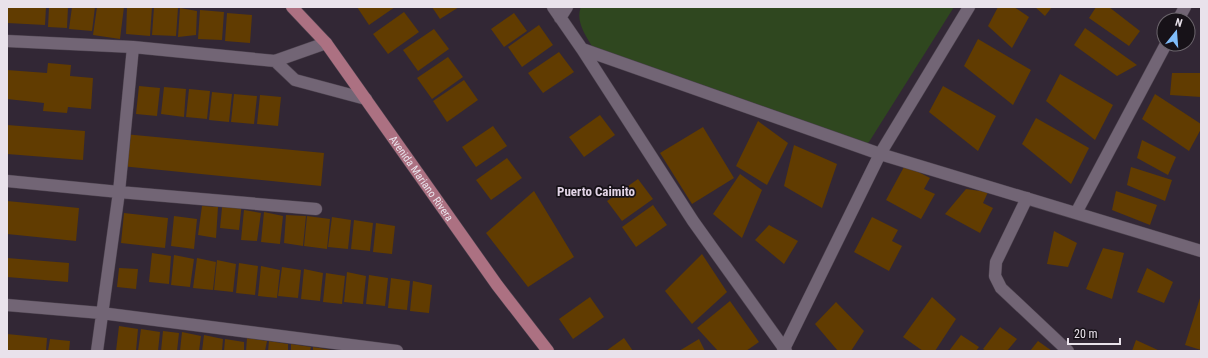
<svg xmlns="http://www.w3.org/2000/svg" width="1208" height="358" viewBox="0 0 1208 358" font-family="'Roboto Condensed',sans-serif">
  <style>
    .green { fill: #2f471f }
    .building { fill: #613c01 }
    .lines { fill: none; stroke-linecap: round; stroke-linejoin: round }
    .minor-casing { stroke: #4c424e; stroke-width: 13 }
    .major-casing { stroke: #4c424e; stroke-width: 13 }
    .minor { stroke: #726575; stroke-width: 12 }
    .major { stroke: #ac7182; stroke-width: 12 }
    .labels { text-anchor: middle; stroke-width: 3.5; stroke-linejoin: round; paint-order: stroke }
    .street-label { font-size: 11px; fill: #e9e2eb; stroke: #171218 }
    .quarter-label { font-size: 13px; font-weight: bold; fill: #e3d5e7; stroke: #171218 }
  </style>
  <rect width="100%" height="100%" fill="#322735"/>
  <path class="green" d="M581,7h373l-85,135 -9,7 -267,-101c-7,-12 -18,-27 -12,-41z"/>
  <path class="building" d="M7,7h39l-1,18 -38,-2z
    M49,7h19l-1,21 -19,-1z
    M72,7h23l-3,24 -23,-2z
    M97,7h27l-4,32 -27,-4z
    M127,7h25l-2,29 -24,-2z
    M154,7l24,1 -2,28 -24,-1z
    M357,7h38l-26,18z
    M432,7h27l-19,12z
    M998,7h16l15,10 -17,31 -24,-22z
    M1035,7h17l-7,9z
    M1096,7h13l31,24 -11,15 -40,-28z
    M180,8l17,3 -1,24 -18,2z
    M200,10l24,2 -2,28 -24,-1z
    M404,12l15,20 -31,22 -15,-20z
    M227,13l25,2 -2,28 -25,-2z
    M514,13l13,18 -23,16 -13,-18z
    M539,25l14,20 -31,22 -14,-20z
    M1085,28l52,37 -20,11 -43,-31z
    M434,29l15,20 -31,22 -15,-21z
    M978,39l53,31 -18,35 -49,-39z
    M559,52l15,20 -31,21 -15,-20z
    M448,57l15,20 -31,22 -15,-21z
    M48,63l23,2 -1,11 23,2 -2,31 -23,-2 -1,6 -24,-2 1,-8 -37,-4v-29l40,3z
    M1172,73h29v24l-31,-2z
    M1060,74l53,31 -18,35 -49,-39z
    M464,80l14,20 -31,22 -14,-21z
    M139,86l21,2 -3,28 -21,-2z
    M943,86l53,30 -18,35 -49,-39z
    M164,87l22,2 -2,28 -23,-3z
    M189,89l21,2 -3,28 -21,-2z
    M212,92l20,2 -3,28 -20,-2z
    M234,94l23,2 -3,28 -23,-2z
    M1155,94l46,30v5l-12,22 -47,-32z
    M260,95l21,2 -3,29 -21,-2z
    M600,115l15,20 -31,22 -15,-20z
    M1036,118l53,30 -18,36 -49,-40z
    M758,121l30,22 -21,42 -31,-19z
    M7,125l78,6 -2,29 -76,-6z
    M493,126l14,20 -31,21 -14,-20z
    M703,127l31,51 -42,26 -32,-51z
    M124,134l200,19 -3,33 -200,-20z
    M1142,140l34,17 -8,18 -31,-17z
    M794,145l43,19 -15,44 -38,-22z
    M507,158l15,20 -31,22 -15,-20z
    M905,165l25,13 -6,11 11,5 -14,25 -35,-19z
    M1131,167l41,13 -7,21 -38,-16z
    M740,174l22,16 -20,48 -29,-24z
    M638,179l15,20 -31,22 -15,-20z
    M966,189l22,3 -5,11 10,5 -13,25 -35,-19z
    M534,191l40,66 -46,30 -42,-54z
    M1116,191l41,14 -7,20 -38,-15z
    M223,198l19,4 -3,28 -19,-2z
    M7,201l72,7 -3,33 -69,-7z
    M653,205l14,20 -31,22 -14,-20z
    M202,206l16,1 -2,31 -18,-3z
    M244,210l17,3 -4,28 -16,-1z
    M264,212l19,4 -3,28 -19,-2z
    M124,213l44,5 -3,30 -44,-5z
    M286,215l20,1 -3,30 -19,-3z
    M174,216l23,3 -3,30 -23,-3z
    M307,216l23,3 -3,30 -23,-3z
    M332,217l19,3 -3,29 -20,-2z
    M872,217l26,13 -6,11 10,5 -13,25 -35,-19z
    M354,220l19,3 -3,28 -19,-2z
    M376,223l19,3 -3,28 -19,-2z
    M769,225l29,16 -14,23 -29,-24z
    M1054,231l23,12 -9,24 -21,-3z
    M1103,248l21,5 -12,46 -26,-10z
    M152,253l19,3 -2,28 -20,-2z
    M702,254l25,38 -35,32 -27,-33z
    M174,255l20,4 -4,28 -19,-2z
    M7,258l62,5 -1,19 -61,-5z
    M197,258l19,4 -3,28 -20,-2z
    M217,260l19,4 -3,28 -19,-2z
    M239,263l19,3 -3,29 -19,-2z
    M261,266l19,4 -3,28 -19,-2z
    M282,267l19,3 -3,28 -20,-2z
    M119,268l19,1 -2,20 -19,-2z
    M1147,268l26,14 -9,21 -27,-11z
    M304,269l19,4 -3,28 -19,-2z
    M347,272l19,4 -3,28 -19,-2z
    M326,273l19,3 -3,28 -19,-2z
    M369,275l19,3 -3,28 -19,-2z
    M391,278l19,3 -3,29 -19,-2z
    M413,281l19,4 -3,28 -19,-2z
    M1201,295v55l-16,-5z
    M590,297l14,20 -31,22 -14,-20z
    M932,297l24,22 -21,32h-12l-20,-14z
    M730,301l29,41 -13,9h-28l-21,-23z
    M836,302l28,29 -13,20h-13l-23,-27z
    M119,326l19,3 -2,22h-20z
    M1000,327l17,12 -10,12h-21l-3,-2z
    M141,329l19,3 -2,19h-20z
    M163,331l16,2 -2,18h-16z
    M182,332l19,4 -2,15h-19z
    M7,334l40,4 -1,13h-39z
    M204,335l19,4 -1,12h-20z
    M961,335l18,12 -3,4h-27z
    M247,338l20,3 -2,10h-19z
    M624,338l9,13h-27z
    M50,339l20,2 -1,10h-21z
    M225,339l19,3v9h-20z
    M699,339l6,12h-26z
    M1136,340l24,11h-28z
    M269,341l19,3v7h-20z
    M1038,341l14,10h-22z
    M291,344l20,3 -1,4h-19z
    M313,347l18,3 -1,1h-17z"/>
  <g class="lines">
    <defs>
      <path id="minor" d="M553,7l29,42 111,172 93,130
        M560,18l7,-11
        M1178,20l7,-13
        M7,41l126,6 142,14 51,-18
        M582,49l298,105 321,97
        M275,61l20,19 71,19
        M7,181l112,11 197,17
        M1027,198l-31,64 -1,14 6,12 67,63
        M1076,213l90,-169
        M7,305l94,8 296,38
        M97,351l22,-159 14,-145
        M783,351l97,-197 89,-147"/>
      <g id="major">
        <path id="s1" d="M292,7l34,36 171,242 51,66"/>
      </g>
    </defs>
    <use href="#minor" class="minor-casing"/>
    <use href="#major" class="major-casing"/>
    <use href="#minor" class="minor"/>
    <use href="#major" class="major"/>
  </g>
  <g class="labels">
    <g class="street-label">
      <text dy="4" stroke="none"><textPath href="#s1" startOffset="215">Avenida Mariano Rivera</textPath></text>
    </g>
    <g class="quarter-label">
      <text x="596" y="196">Puerto Caimito</text>
    </g>
  </g>
  <rect width="1208" height="358" fill="none" stroke="#e9e2eb" stroke-width="16"/>
  <g transform="translate(1176 32) rotate(17)"><circle r="19" fill="#171218" stroke="#6b656c"/>
  <path d="M0-3L7 15L0 10L-7 15Z" fill="#80bdfa"/>
  <text y="-6" font-size="11" font-weight="bold" text-anchor="middle" fill="#e9e2eb">N</text>
  </g>
  <path d="M1068 338v6h52v-6" fill="none" stroke="#e9e2eb" stroke-width="2"/>
  <text x="1074" y="338" font-size="12" fill="#e9e2eb" stroke="#171218" stroke-width="3" paint-order="stroke">20 m</text>
</svg>
